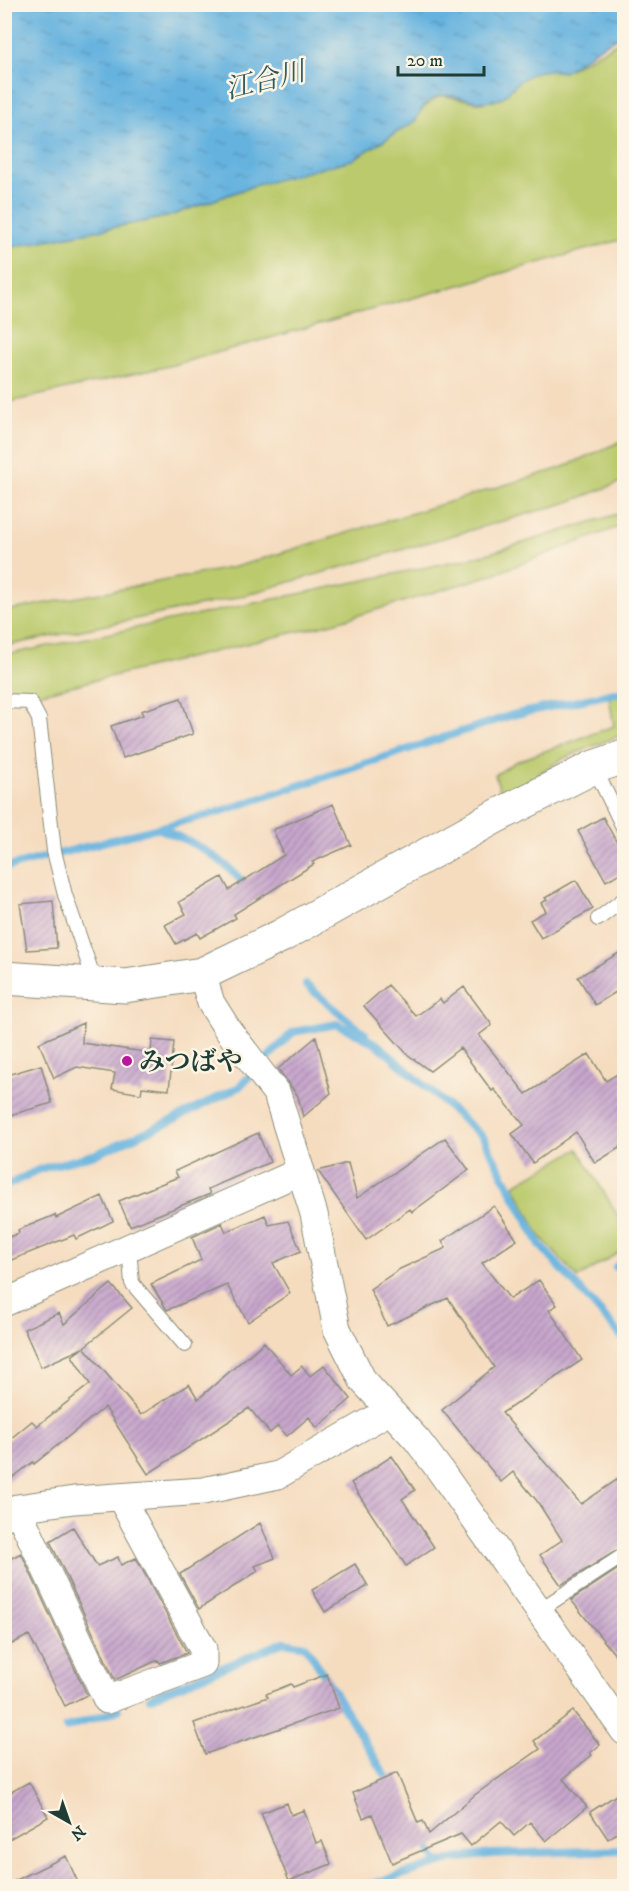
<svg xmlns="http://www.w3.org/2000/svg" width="629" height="1891" viewBox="0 0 629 1891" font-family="'IM FELL DW Pica','Noto Serif JP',serif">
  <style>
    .green { fill: #bbca6d; stroke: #6d8450; stroke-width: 1.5 }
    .water { fill: url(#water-ripples); stroke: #42788a; stroke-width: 1.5 }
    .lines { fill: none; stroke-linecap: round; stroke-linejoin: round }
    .stream { stroke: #65b2df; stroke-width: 8 }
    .building { fill: url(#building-hatch) }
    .service-casing { stroke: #8a8c7a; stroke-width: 16 }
    .minor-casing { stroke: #8a8c7a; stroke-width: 29 }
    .tertiary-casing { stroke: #8a8c7a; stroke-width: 35 }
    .service { stroke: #fff; stroke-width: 14 }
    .minor { stroke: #fff; stroke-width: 27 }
    .tertiary { stroke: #fff; stroke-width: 33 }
    .poi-dot { fill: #b5179e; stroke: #fcf5e5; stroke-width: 2 }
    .labels { text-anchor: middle; stroke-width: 5; stroke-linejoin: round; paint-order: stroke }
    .poi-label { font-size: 26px; font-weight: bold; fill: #1f3d34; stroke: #fcf5e5; text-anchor: start }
    .water-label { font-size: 27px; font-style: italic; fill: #305a5f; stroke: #fcf5e5 }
  </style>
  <defs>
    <pattern id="water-ripples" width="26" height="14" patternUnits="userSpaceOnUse" patternTransform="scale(1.5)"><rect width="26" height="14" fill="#65b2df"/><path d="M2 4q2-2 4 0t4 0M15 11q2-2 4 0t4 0" fill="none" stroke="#5392b6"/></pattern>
    <pattern id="building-hatch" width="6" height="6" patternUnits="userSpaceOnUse" patternTransform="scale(1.5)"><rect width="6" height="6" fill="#c8a7cd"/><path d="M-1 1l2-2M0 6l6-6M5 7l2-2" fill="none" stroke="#a289a7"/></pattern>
  </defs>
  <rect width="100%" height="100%" fill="#fcf5e5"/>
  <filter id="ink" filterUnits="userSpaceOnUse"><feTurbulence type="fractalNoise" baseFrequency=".0167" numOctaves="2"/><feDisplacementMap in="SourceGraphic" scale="12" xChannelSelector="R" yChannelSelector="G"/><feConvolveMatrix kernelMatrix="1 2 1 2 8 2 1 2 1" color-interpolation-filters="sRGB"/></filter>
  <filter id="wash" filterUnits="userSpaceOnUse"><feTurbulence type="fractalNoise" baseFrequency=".008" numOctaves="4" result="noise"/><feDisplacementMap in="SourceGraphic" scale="24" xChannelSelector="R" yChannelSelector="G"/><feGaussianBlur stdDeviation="1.35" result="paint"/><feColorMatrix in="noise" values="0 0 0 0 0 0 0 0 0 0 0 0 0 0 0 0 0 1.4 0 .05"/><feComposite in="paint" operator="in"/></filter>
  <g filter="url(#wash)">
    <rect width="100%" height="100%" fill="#f5dcbf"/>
    <path class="green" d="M624,39v200l-451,126 -168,38v-155l162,-31 86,-31 167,-76 21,-15 40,8 21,-5 25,-24 17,-5 20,3z
      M624,440v41l-55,21 -338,97 -226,47v-35l230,-44 326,-99z
      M624,512v13l-133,50 -158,48 -299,72 -29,-2v-38l475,-99z
      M624,696v38l-62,25 -60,38 -7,-22 20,-13 99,-36 -5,-28z
      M578,1149l46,77v23l-46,29 -38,-42 -26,-51z"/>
    <path class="water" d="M14,5l610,-1v30l-19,10 -41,28c-21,-4 -33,-1 -50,14 -4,4 -8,10 -14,13 -22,9 -46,-9 -64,-2 -10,4 -16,13 -20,24l-64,39 -99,26 -86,31 -162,31 -1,-242z"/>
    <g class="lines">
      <path class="stream" d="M160,829c36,14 66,30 89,61
        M4,868l215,-56 293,-97 112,-24
        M306,985l59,49
        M4,1187l36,-18 56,-15 75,-33 68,-34 54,-55 44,-8 40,20 106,93 57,108 84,94
        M616,1267l8,-6
        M150,1698l134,-56 22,4 86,140
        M66,1728l52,-18
        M423,1838l15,25
        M365,1886l89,-27 37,-5 133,-4"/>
    </g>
    <g id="blocks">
      <path class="building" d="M181,698l12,36 -70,24 -12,-32 32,-11 -2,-4z
        M333,804l18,41 -39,17 2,2 -80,50 2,4 -36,20 -3,-5 -21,11 -11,-19 21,-11 -7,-12 43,-25 7,13 55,-35 -11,-25z
        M603,817l21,39v15l-18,10 -28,-50z
        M576,880l17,29 -52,29 -11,-18 16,-9 -5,-8 6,-3 -2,-2z
        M53,901l4,47 -30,2 -7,-46z
        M624,950v37l-29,18 -17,-28z
        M388,985l28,31 24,-17 3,4 21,-16 28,38 -13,10 47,59 63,-40 17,27 18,-11v75l-29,18 -19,-31 -43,31 -21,-29 12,-9 -30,-36 -2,2 -32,-43 -30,23 -23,-17 -43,-48z
        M83,1023l-1,20 69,10 1,-13 22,2 -5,48 -27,-3 -1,7 -29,-5 3,-16 -38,-6 -23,11 -15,-35z
        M316,1037l15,56 -28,24 -5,-21 -20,-27z
        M41,1065l11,38 -48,14v-41z
        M258,1133l12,29 -62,27 2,5 -80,32 -11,-25 59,-24 -3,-6z
        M445,1138l24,32 -57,42 -2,-3 -44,31 -48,-69 30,-8 9,35z
        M102,1196l11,25 -37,18 -2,-4 -70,28v-24l15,-6 -1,-3 37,-15 1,3z
        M494,1206l23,34 -35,23 28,36 29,-19 18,25 -8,5 33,50 -80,53 79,91 43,-29v71l-63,39 -21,-30 22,-15 -25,-39 -24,-29 -12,10 -59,-72 52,-43 -46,-69 -61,28 -17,-37 30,-20 46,-21 -4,-7z
        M265,1215l4,10 19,-4 13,30 -28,12 17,30 -42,29 -21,-37 -60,25 -16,-26 50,-24 -9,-23 30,-14 4,9z
        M111,1284l21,24 -48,39 57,68 48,-31 9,15 66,-57 27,33 11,-9 8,10 14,-11 27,34 -34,29 -8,-11 -22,19 -9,-10 -8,7 -21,-25 -101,66 -43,-67 -71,57 -1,-2 -29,22v-40l28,-23 5,5 53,-42 -18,-28 11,-8 -42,19 -17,-38 35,-16 5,11z
        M392,1456l23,34 -13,9 32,48 -28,19 -55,-83z
        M260,1523l15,35 -20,8 3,5 -59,38 -19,-35z
        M73,1527l24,39 21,-9 3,8 15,-7 51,95 -27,10 -2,-3 -43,20 -65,-139z
        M21,1553l66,142 -22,11 -36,-71 -25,13v-86z
        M355,1564l13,22 -43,26 -13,-22z
        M624,1565v101l-53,-66z
        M327,1674l12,34 -134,46 -11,-31 74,-26 -2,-3 25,-10 2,3z
        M573,1711l27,34 -10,8 2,2 -29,24 24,28 -41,34 -16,-19 -16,14 -13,-15 -30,25 -10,-12 -69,29 -20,-49 -9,4 -10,-25 44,-20 21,50 5,-2 6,13 47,-40 64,-45 -6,-8z
        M29,1782l19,35 -44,25v-46z
        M624,1790v38l-16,11 -18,-27z
        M287,1803l4,12 13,-5 12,33 6,-2 9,23 -42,17 -28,-68z
        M66,1856l14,31h-76v-1z"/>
    </g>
  </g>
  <g filter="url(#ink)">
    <use href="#blocks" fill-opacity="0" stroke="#8a8c7a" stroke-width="1.5"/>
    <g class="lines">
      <defs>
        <path id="service" d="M4,701l26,1 9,17 15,132 11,44 30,87
          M594,767l30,62
          M598,919l26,-20
          M129,1247l3,36 53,62
          M538,1611l86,-56"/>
        <path id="minor" d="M202,974l9,29 17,27 49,64 37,120 23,115 26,52 54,59 22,29 185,262
          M4,1303l297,-132
          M17,1508l90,192 96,-36v-15l-82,-151
          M4,1517l13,-9 57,-8 129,-9 75,-16 111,-64"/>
        <path id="tertiary" d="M4,978l121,8 77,-12 79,-38 212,-118 101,-51 30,-10"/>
      </defs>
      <use href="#service" class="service-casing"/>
      <use href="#minor" class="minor-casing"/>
      <use href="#tertiary" class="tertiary-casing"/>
      <use href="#service" class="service"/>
      <use href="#minor" class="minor"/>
      <use href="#tertiary" class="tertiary"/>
    </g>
  </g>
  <circle class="poi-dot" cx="127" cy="1061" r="6"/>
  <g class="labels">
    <g class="poi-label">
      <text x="139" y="1070">みつばや</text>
    </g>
    <g class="water-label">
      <text transform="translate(265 80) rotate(-14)" y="9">江合川</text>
    </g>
  </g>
  <rect width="629" height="1891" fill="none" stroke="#fcf5e5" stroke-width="24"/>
  <g transform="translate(69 1822) rotate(140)" stroke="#fcf5e5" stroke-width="4.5" paint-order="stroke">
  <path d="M0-4.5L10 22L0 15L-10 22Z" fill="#1f3d34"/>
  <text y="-9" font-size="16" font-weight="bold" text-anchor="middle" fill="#1f3d34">N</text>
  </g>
  <path d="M398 66v9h86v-9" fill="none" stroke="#1f3d34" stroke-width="3"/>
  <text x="407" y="66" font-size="18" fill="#1f3d34" stroke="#fcf5e5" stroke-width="4.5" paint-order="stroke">20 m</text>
</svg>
